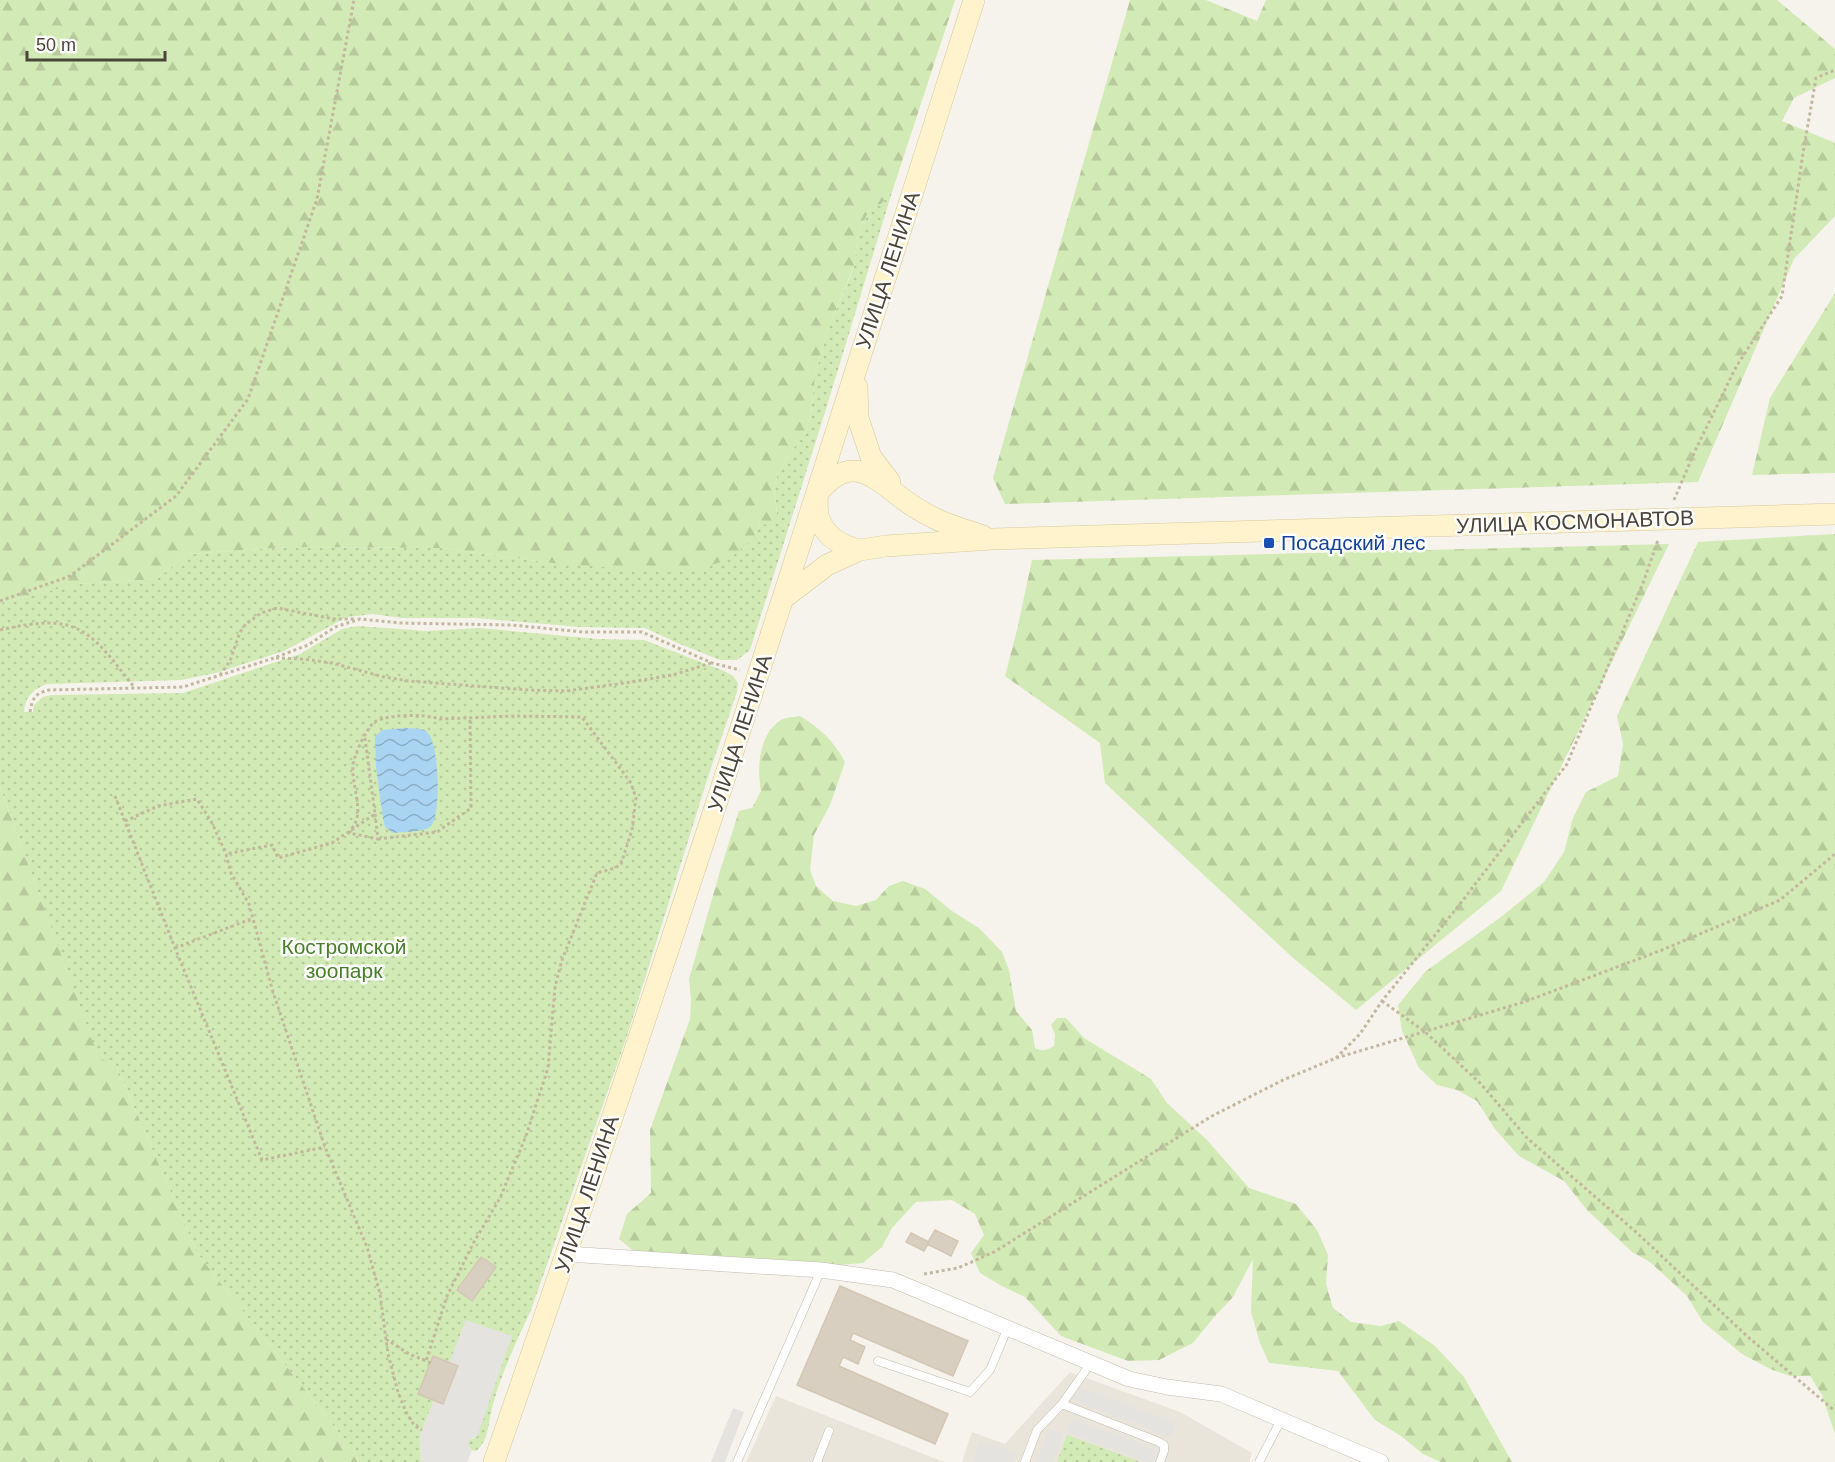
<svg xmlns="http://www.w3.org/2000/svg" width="1835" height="1462" viewBox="0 0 1835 1462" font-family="Arial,sans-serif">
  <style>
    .residential { fill: #eae5da }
    .green { fill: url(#green-dots) }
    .forest { fill: url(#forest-firs) }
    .parking { fill: #e5e3e0 }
    .water { fill: url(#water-waves) }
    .building { fill: #d8cfc1; stroke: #d3c7b4; stroke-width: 1.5 }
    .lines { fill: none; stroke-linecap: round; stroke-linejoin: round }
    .lane-casing { stroke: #c2bbae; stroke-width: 9 }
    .street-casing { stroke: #c2bbae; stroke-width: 16 }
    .secondary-casing { stroke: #d6c79b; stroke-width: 22 }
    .path { stroke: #c4b79f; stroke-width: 3; stroke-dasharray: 3 3; stroke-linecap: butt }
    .lane { stroke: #fff; stroke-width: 8 }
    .street { stroke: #fff; stroke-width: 15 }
    .secondary { stroke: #fff3cd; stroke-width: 21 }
    .transit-dot { fill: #1a4fb4; stroke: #fff; stroke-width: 2 }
    .labels { text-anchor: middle; stroke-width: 5; stroke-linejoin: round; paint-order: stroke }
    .street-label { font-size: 21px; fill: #4b4439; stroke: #fff }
    .transit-label { font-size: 21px; fill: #164399; stroke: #fff; text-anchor: start }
    .park-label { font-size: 21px; fill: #4a7f2a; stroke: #fff }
  </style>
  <defs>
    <pattern id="green-dots" width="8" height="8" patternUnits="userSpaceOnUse" patternTransform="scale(1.5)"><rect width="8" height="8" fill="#d2eab5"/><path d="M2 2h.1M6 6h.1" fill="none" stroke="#b6ca9c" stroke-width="1.8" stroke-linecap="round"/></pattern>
    <pattern id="forest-firs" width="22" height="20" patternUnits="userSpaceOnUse" patternTransform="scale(1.5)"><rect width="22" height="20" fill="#d2eab5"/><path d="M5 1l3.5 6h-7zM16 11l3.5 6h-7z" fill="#b6ca9c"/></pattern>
    <pattern id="water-waves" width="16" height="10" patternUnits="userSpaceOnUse" patternTransform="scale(1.5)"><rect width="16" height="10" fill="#a9d4f2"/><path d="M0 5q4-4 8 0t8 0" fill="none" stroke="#8caec5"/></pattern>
  </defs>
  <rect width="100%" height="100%" fill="#f6f3ec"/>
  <path class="residential" d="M1070,1372l110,40 72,41 -3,9h-287l10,-30 33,12z
    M776,1396l168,66h-198z"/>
  <path class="green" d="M892,192l-66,217 -76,241 -13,10h-17l-40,-16 -35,-16 -65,-1 -105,-9h-74l-28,-4 -26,3 -63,34 -68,22 -35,7 -134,4c-14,5 -22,13 -23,28h9l1,-7 9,-8 8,-2 132,-2 117,-39 42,-25 16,-3 69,5 52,-3 119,11 46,1 80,31 9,5 5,7 -1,9 -30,88 -80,256 -96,274c-15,32 -32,68 -40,102 -3,14 -3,30 -15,39l-4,-1 -5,-5 3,-6 5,-1 -17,-72 -15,38 -9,-4 -14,35 1,27h-59l-165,-209 -81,-188 -17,-6 -99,-272v-184l78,-19 79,-5 30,-25 103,-7 150,1 112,15 201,-24 7,-15 17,-11 -3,-24 4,-16 14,-23 12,-14 7,-21 4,-39 12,-45 27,-64 4,-33 13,-28 10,-2z
    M1067,1435l74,27h-84z"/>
  <path class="forest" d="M0,0h955l-63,192 -11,12 -10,2 -13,28 -4,32 -27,65 -12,45 -4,39 -7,21 -12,14 -14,23 -4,16 3,24 -7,12 -10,-1 -7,15 -25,21 -31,9 -31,3 -114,-9 -112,-15 -150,-1 -103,7 -30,25 -79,5 -78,19z
    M1130,0h76l51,21 9,-21h511l58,49v29l-41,20 -12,23 53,22v73l-41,43 -96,223 -693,22 -12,-26z
    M1835,293v180l-83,2 18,-77z
    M1835,534v900l-13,-39 -12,-19h-20l-20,-7 -28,-15 -39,-32 -16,-26 -37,-34 -18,-10 -45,-42 -23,-29 -45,-25 -24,-27 -18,-28 -20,-11 -20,-5 -18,-17 -17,-37 -4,-26 28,-34 75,-54 43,-35 20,-30 9,-34 13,-26 32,-16 5,-32 -6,-28 81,-174z
    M1669,544l-168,347 -145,119 -64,-53 -187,-174 -5,-40 -95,-67 12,-46 15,-70z
    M800,716c22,14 33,24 45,46l-15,43 -16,30 -4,35 6,16 17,15 23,5 20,-6 13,-14 14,-5 22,8 27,22 27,17 23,24 7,18 7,41 16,19 3,18c8,4 12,2 19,-2l1,-12 -4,-9 6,-7h9l18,20 67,41 16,24 40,37 42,48 47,16 21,26 11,25 -2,29 7,24 18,14 30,4 18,-5 36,25 29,31 48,85h-71l-18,-8 -22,-18 -26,-16 -37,-49 -69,-8 -9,-20 -9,-31 2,-53 -20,38 -18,19 -22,27 -34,17 -31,1 -67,-25 -36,-39 -23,-11 -22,-13 -9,-20 13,-18 -9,-21 -23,-14 -36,2 -24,26 -10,19 -19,16 -49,4 -179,-15 -16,-13 8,-25 24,-21 -1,-63 40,-111 1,-19 -2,-21 31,-108 19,-60 13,-3 9,-17c-4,-23 -3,-56 20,-71 5,-3 14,-3 19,-4z
    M0,787l99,271 17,7 81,188 165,209h-362z"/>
  <path class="parking" d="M466,1320l46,16 -35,101 -5,1 -4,4 1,6 3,2 -5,12h-46l-1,-27 14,-35 10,3 14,-36 -9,-4z
    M1080,1387l96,36 -5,14 -96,-36z
    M733,1408l11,4 -19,50h-14z
    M1072,1419l85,31 -4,12h-5l-81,-30z
    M1049,1429l15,5 -11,28h-17z
    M980,1440l36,13 -3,9h-41z"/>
  <path class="water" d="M406,728c7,1 17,-1 22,5 11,11 14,85 2,94 -6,5 -28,5 -37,6l-8,-6 -2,-8 -7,-52 -1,-30 7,-7z"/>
  <path class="building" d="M935,1230l23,11 -7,15 -24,-12z
    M911,1233l18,9 -5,9 -18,-9z
    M481,1257l15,10 -24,34 -15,-11z
    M840,1286l128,55 -15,35 -100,-43 -3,7 15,7 -7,17 -15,-7 -4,9 109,48 -13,30 -138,-59z
    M433,1356l25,10 -15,38 -25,-10z"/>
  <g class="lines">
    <defs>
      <path id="lane" d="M878,1361l92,31 20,-22 18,-43
        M1062,1404l97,38 5,3v6l-4,11
        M737,1462l84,-192
        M817,1462l12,-31
        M1025,1462l12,-32 25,-26 29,-41
        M1259,1462l22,-42"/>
      <path id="street" d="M567,1254l254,16 72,10 236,99 38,8 54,7 160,68"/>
      <path id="secondary" d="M857,387l1,31 13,39 19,25
        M860,550c-18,-4 -35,-13 -41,-32 -3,-7 -1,-17 -2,-24 30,-38 51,-23 82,2 10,8 23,16 35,22 15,8 33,12 49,18
        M785,597l42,-32 33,-15 26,-4 106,-7 843,-25
        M494,1462c170,-484 324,-973 480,-1462"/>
    </defs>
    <use href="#lane" class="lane-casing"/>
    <use href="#street" class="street-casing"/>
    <use href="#secondary" class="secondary-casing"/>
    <path class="path" d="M1674,500l21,-49 41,-84 46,-71 21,-143 13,-75 19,-8
      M0,601l70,-25 106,-80 72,-97 69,-200 37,-199
      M0,630c78,-18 88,-2 134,57
      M276,658l27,1 29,4 52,14 25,4 119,9 38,1 59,-8 48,-8 38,-12
      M220,675l10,-14 10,-29 6,-8 15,-11 16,-5 57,11h22
      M30,712c2,-14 6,-19 19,-22l134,-3 91,-29 34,-13 27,-18 25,-8 40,4 111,2 72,7h59l70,31 28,7
      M365,738l10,76 -43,29 -54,15 -6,-13 -46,9 5,19 18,31 24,88 52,155 42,100 13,47 8,60 10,38 8,20 8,13 8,5
      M115,796l60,152 87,212 63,-13
      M375,814l3,25 -29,-6c2,-4 6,-8 7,-12 6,-15 -5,-39 -3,-56 1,-10 14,-39 23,-44 14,-7 49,-7 64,-2l74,-3 68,1 49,66 5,15 -4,32 -11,34 -6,4 -18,5 -35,87 -7,27 -7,81 -22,68 -26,62 -26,44 -27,54 -21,65
      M125,821l33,-15 39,-7 15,24 14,31
      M378,839l59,-7 34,-24 -1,-90
      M175,948l76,-29
      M1382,1001l42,30 57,53 46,54 109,94 112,105 87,74
      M1336,1058l24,-24 22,-33 78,-97 107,-140 76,-181 15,-43
      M924,1274l34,-6 36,-16 218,-136 71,-36 53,-22 188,-56 138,-52 118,-50 55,-46
      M386,1339l23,15 22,9"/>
    <use href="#lane" class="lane"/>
    <use href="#street" class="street"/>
    <use href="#secondary" class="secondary"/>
  </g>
  <rect class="transit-dot" x="1263" y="537" width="12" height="12" rx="3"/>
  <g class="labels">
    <g class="street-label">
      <text transform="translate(888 270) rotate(-72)" y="7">УЛИЦА ЛЕНИНА</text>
      <text transform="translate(1575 522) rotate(-2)" y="7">УЛИЦА КОСМОНАВТОВ</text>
      <text transform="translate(740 733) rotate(-72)" y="7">УЛИЦА ЛЕНИНА</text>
      <text transform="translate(587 1194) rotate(-72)" y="7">УЛИЦА ЛЕНИНА</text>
    </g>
    <g class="transit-label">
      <text x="1281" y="550">Посадский лес</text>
    </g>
    <g class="park-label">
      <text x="344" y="954">Костромской<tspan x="344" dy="24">зоопарк</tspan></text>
    </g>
  </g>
  <path d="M27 51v9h138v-9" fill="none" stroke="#4b4439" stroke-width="3"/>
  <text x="36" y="51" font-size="18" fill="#4b4439" stroke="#ffffff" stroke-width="4.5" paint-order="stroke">50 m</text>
</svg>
